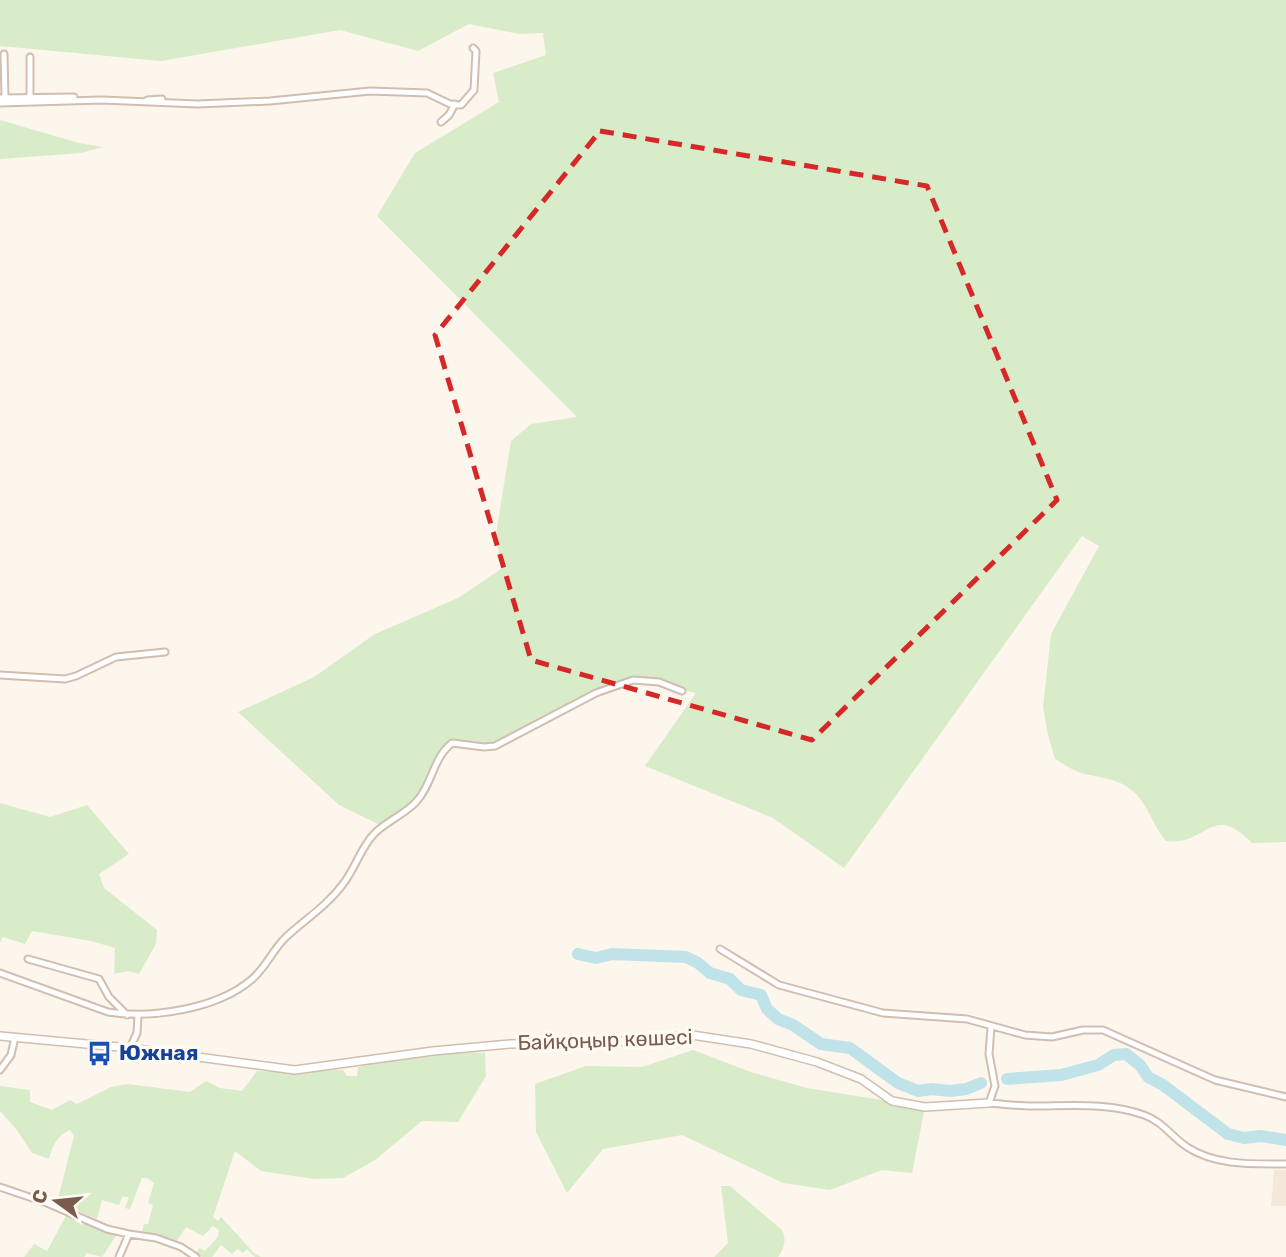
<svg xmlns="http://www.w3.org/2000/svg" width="1286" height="1257" viewBox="0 0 1286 1257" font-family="Rubik,sans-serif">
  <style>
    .residential { fill: #f5e8da }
    .green { fill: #d8ecc9 }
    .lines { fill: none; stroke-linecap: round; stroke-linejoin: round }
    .river { stroke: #bfe3e8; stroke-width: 12 }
    .minor-casing { stroke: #d1beb0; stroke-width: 9 }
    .tertiary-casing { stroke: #d1beb0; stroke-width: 10 }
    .minor { stroke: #fff; stroke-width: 5 }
    .tertiary { stroke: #fff; stroke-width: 7 }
    .marked { fill: none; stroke: #d62828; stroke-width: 5; stroke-dasharray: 14 9; stroke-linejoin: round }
    .labels { text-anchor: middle; stroke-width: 7; stroke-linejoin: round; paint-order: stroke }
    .street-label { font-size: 21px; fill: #7a5c4d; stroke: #fffaf3 }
    .transit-label { font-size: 21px; font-weight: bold; fill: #164399; stroke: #fffaf3; text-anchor: start }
  </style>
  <rect width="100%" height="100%" fill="#fdf6ec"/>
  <path class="residential" d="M1274,1170h12v36h-15z"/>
  <path class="green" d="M0,0h1286v842l-34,1c-40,-42 -45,3 -86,-2 -13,-15 -17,-34 -30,-47 -15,-15 -32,-16 -51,-20 -10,-2 -21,-10 -30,-15l-7,-24 -5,-28 8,-73 48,-88 -17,-10 -238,332 -71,-50 -128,-52 51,-73 -62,-13 -150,67 -32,-4 -27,47 -41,37 -45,-22 -101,-93 76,-35 61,-43 83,-36 43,-29 -5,-35 15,-93 20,-17 46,-7 -200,-201 38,-63 84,-51 -6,-29 53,-18 -3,-22 -24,1 -50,-10 -51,27 -78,-21 -179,31 -161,-15z
    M0,120l79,23 24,4 -22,6 -81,6z
    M0,803l50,14 37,-12 42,49 -30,20 5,14 53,42 -1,14 -17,30 -11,-3 -14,3 1,-26 -24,-7 -59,-10 -7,13 -22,-7 -3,6z
    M693,1050l58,22 56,16 118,19 -13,66 -30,-3 -52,20 -47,-7 -101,-48 -79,14 -36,44 -31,-61 -1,-48 51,-18 56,1z
    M460,1052l25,1 1,23 -28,46 -36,-1 -47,39 -32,18 -29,1 -53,-8 -26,-20 -22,66 5,4 3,-4 33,36 7,4h-6l-8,-8 -4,4 -5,-4 -6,5 -11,-9 -9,12h-10l-6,-4 3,-5 6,3 13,-14 1,-7 -6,-4 -10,10 -17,-9 -10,15 -34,-10 2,-8h4l5,-19 -5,-2 6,-20 -7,-5h-5l-12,31 -5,-1 4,-11h-7l-3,8 -17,-5 -5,19 -40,-17 17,-66 -4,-6c-13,5 -18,17 -21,29l-17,-6 -15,-23 -17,-19v-25l30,4v12l22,8 18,-10 7,4 34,-17 17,-3 62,8 16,-11 14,7 22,3 15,-20c29,3 57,-1 86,-1l4,6h10l1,-9 19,-4 3,-8z
    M721,1186h9l52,44c5,10 2,19 -4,27h-64l14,-14z
    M67,1214l50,20 -15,23 -15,-4 -3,4h-60l10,-13 13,7z"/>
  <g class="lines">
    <path class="river" d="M578,954l18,4 16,-4 74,3 12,6 12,10 20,6 11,11 20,5 6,14 11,10 15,6 28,19 29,4 48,35 20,8 13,-2 19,2 16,-2 15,-6
      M1007,1079l54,-4 37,-10 16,-10 12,-1 14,11 8,12 15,8 65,49 16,4 17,-2 25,4"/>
    <defs>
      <path id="minor" d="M4,54l1,44
        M30,57v40
        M0,98l74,-1
        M147,100l15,-1
        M0,103l102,-3 96,4 72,-3 100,-10 57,2 23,11 11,1 13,-15 2,-39 -3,-3
        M441,122l8,-7 6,-11
        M0,675l65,4 11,-3 40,-19 49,-5
        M720,949l59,36 104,28 84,6 58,16 27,2 31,-7h20l112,50 71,17
        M28,959l71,20 10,18 18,18
        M0,973l108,39c43,7 109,-3 143,-32 14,-11 21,-29 34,-42 19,-18 42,-32 58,-54 12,-15 18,-37 31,-50 11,-12 30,-19 42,-32 17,-18 16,-43 36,-59l32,4 11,-1 101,-53 37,-13 26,2 23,9
        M991,1027l-2,27 6,32 -6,17c14,1 29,3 43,3 37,0 77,-4 112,9 18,6 28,22 43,32 29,19 66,17 99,17
        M130,1048l7,-15 1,-17
        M0,1070l11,-15 4,-18
        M0,1187l47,16 60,26 22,5 27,4 25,9 15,10
        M119,1257l10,-23"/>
      <path id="tertiary" d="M0,1036l130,12 165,22 138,-19 77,-7 103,-2 79,-7 59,9 66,18 44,17 31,22 33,6 64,-4"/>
    </defs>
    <use href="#minor" class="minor-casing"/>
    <use href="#tertiary" class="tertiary-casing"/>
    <use href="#minor" class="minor"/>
    <use href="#tertiary" class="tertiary"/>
  </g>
  <path class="marked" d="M600,131l327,55 130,314 -245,240 -281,-80 -96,-325z"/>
  <defs>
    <symbol id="bus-bare" viewBox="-9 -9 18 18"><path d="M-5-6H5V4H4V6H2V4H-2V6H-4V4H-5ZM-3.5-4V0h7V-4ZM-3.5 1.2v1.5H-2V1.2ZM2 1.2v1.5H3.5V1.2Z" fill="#1a4fb4" stroke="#fffaf3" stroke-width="2.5" paint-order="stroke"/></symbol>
  </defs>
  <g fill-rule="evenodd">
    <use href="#bus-bare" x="82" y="1036" width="35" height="35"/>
  </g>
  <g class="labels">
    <g class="street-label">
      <text transform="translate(605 1040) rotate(-2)" y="7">Байқоңыр көшесі</text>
    </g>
    <g class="transit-label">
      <text x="119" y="1060">Южная</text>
    </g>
  </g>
  <g transform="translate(56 1201) rotate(285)" stroke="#fffaf3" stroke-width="5" paint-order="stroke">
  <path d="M0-5L12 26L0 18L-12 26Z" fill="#7a5c4d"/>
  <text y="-10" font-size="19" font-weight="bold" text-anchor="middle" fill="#7a5c4d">С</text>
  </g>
</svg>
